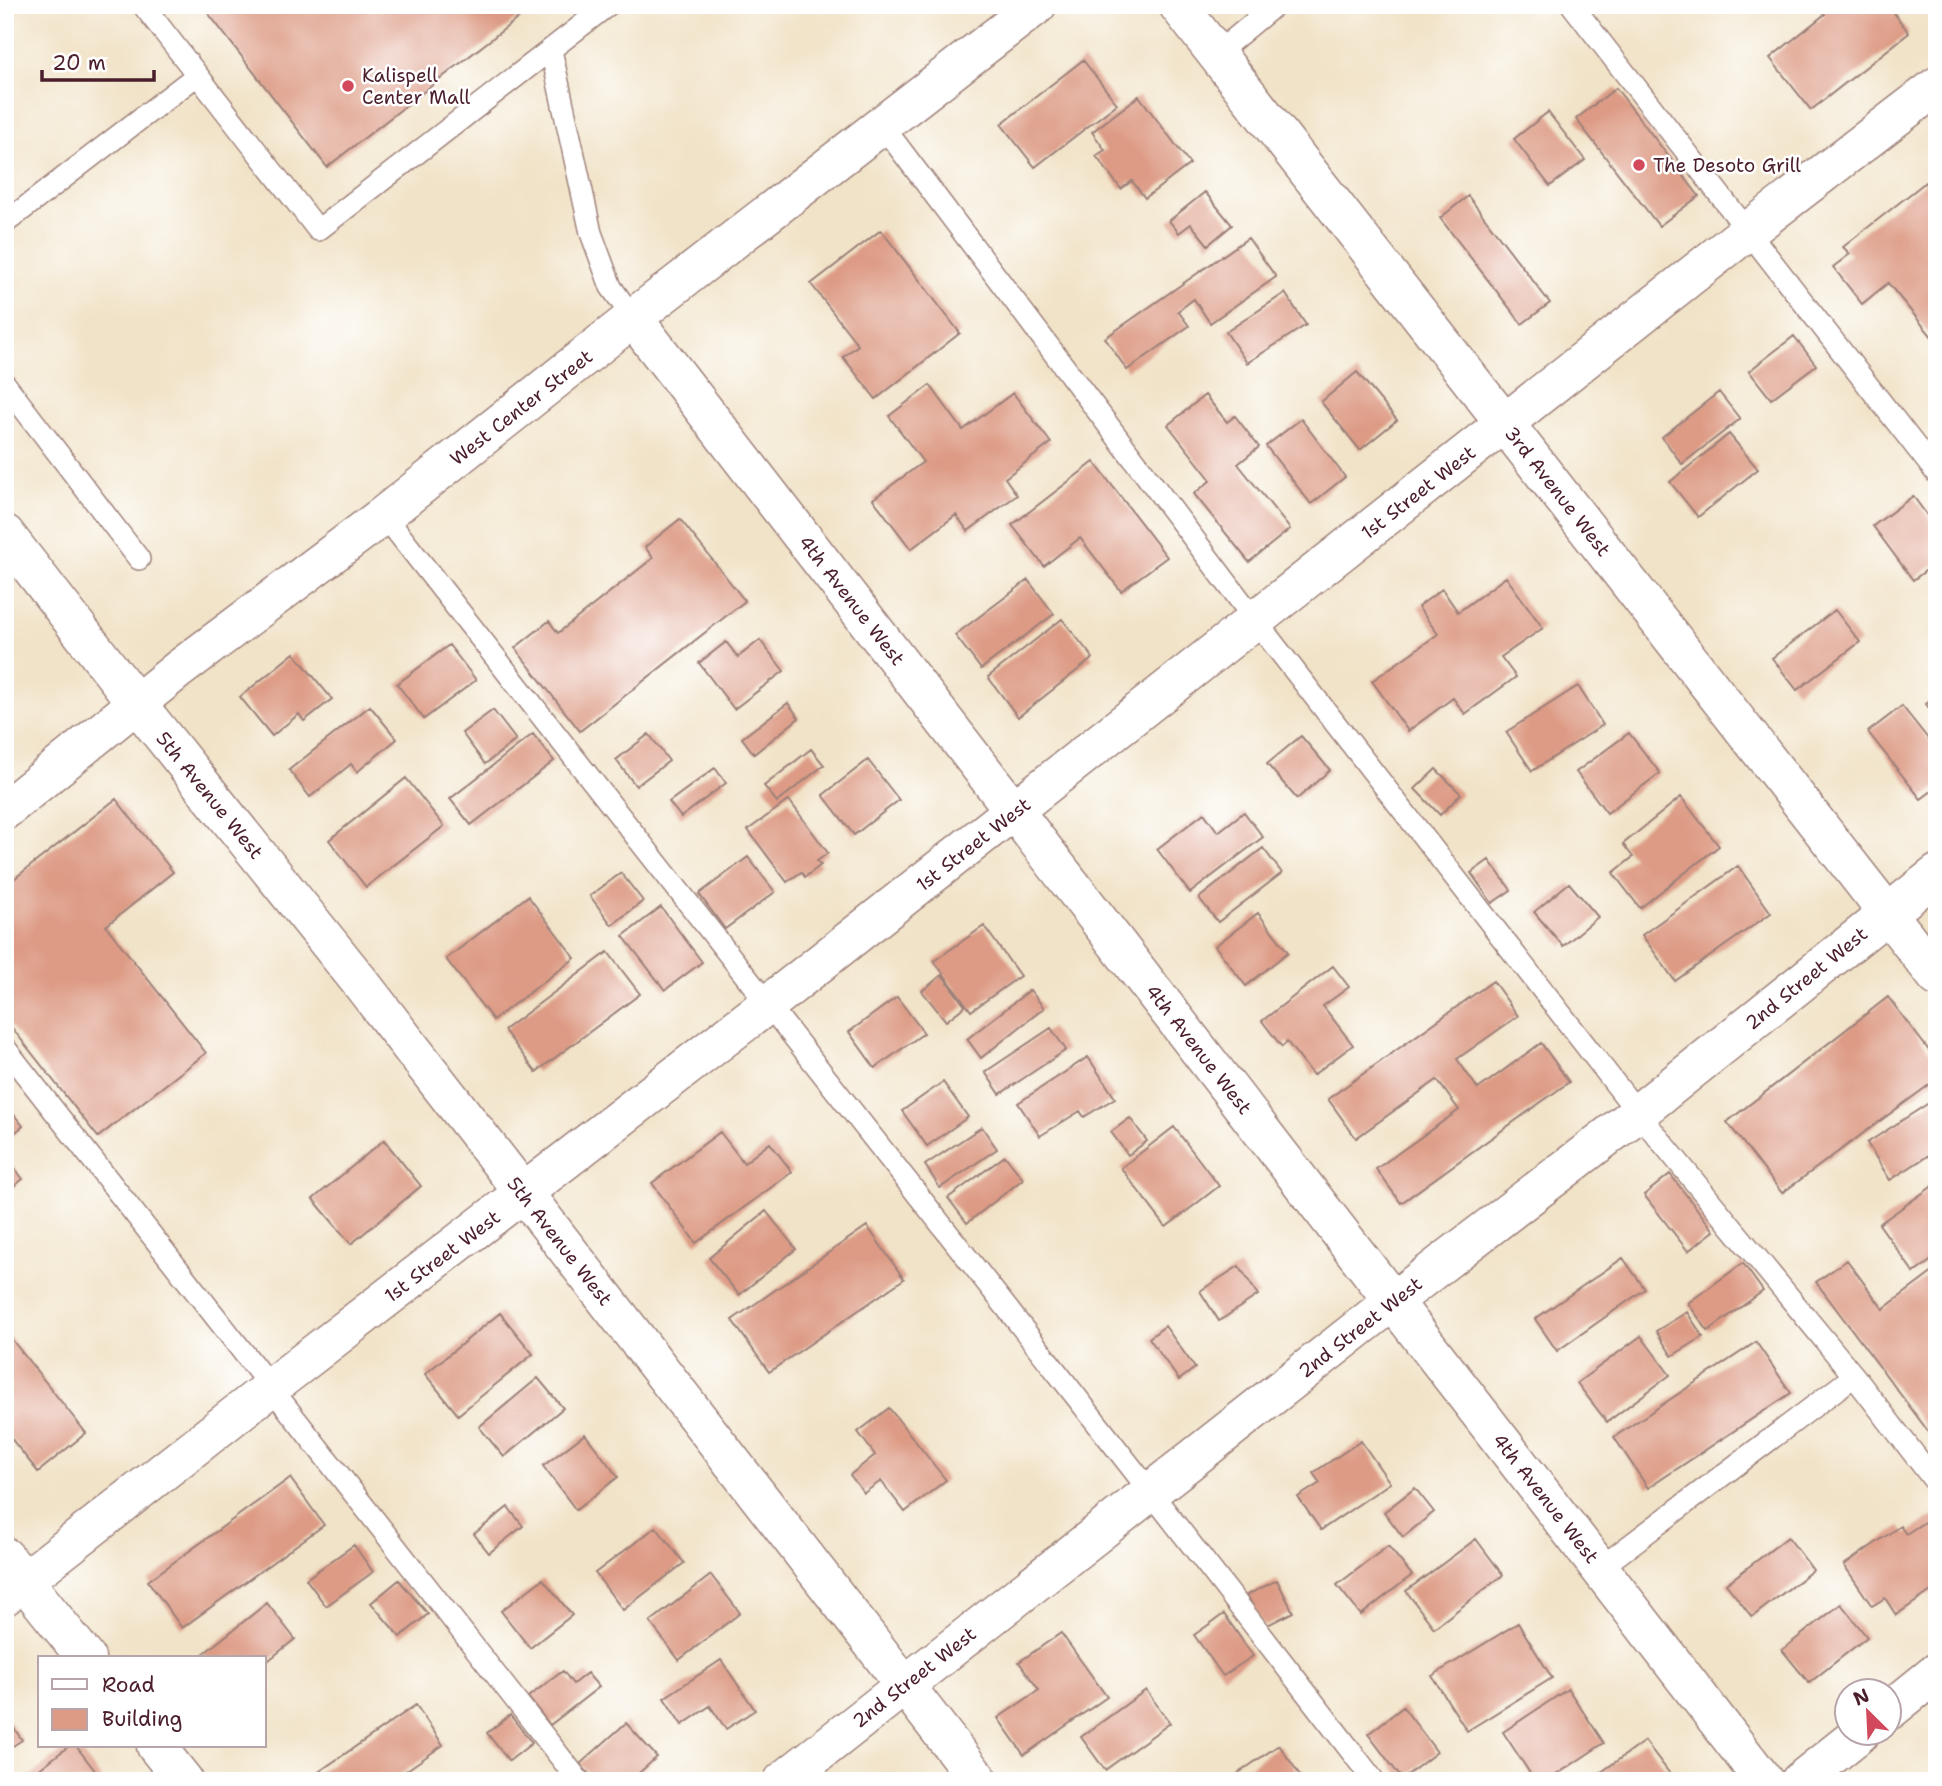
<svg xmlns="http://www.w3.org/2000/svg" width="1942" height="1786" viewBox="0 0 1942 1786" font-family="'Shantell Sans',sans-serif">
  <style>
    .building { fill: #dd9b85 }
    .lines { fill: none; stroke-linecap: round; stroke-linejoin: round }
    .lane-casing { stroke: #9e817a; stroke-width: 24 }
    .street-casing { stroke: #9e817a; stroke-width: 41 }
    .secondary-casing { stroke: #9e817a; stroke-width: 41 }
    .lane { stroke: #fff; stroke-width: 21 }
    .street { stroke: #fff; stroke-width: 38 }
    .secondary { stroke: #fff; stroke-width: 38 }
    .poi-dot { fill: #d1495b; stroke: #fff; stroke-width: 2.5 }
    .labels { text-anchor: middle; stroke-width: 5; stroke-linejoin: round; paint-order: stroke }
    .poi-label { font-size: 19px; fill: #4a1f2b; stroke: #fff; text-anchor: start }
    .street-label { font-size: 19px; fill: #4a1f2b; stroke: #fff }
  </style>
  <rect width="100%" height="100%" fill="#fff"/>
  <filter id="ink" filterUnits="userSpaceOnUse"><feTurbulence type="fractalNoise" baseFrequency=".0143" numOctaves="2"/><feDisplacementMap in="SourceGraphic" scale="14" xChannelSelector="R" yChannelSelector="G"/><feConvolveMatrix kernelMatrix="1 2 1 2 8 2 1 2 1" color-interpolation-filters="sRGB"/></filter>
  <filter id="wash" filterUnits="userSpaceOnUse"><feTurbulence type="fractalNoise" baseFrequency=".00686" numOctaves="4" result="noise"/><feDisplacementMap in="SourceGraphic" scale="28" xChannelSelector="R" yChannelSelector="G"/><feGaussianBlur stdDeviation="1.57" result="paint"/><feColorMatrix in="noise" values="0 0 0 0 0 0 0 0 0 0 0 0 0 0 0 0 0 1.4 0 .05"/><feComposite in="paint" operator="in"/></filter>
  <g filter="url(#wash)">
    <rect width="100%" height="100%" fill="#f1e3c8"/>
    <g id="blocks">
      <path class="building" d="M202,5h333l-208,162z
        M1820,5h68l21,28 -98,77 -41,-52 55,-44 -7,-8z
        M1083,60l34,44 -82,63 -34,-43z
        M1616,88l83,108 -40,30 -83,-107z
        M1139,96l51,68 -45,34 -13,-17 -11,8 -25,-33 9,-6 -13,-18z
        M1548,112l37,48 -35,26 -36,-47z
        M1937,173v170l-49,-60 -26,21 -29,-37 17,-13 -7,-7z
        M1205,192l27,33 -24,20 -17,-21 -12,9 -10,-12z
        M1468,196l82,107 -28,21 -82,-106z
        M881,230l79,103 -84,66 -33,-42 15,-12 -47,-61z
        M1248,238l28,39 -66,46 -16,-24 -16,12 11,15 -62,44 -22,-32z
        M1285,293l21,32 -59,38 -21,-31z
        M1794,336l22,29 -45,34 -22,-28z
        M1357,372l40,48 -37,30 -39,-48z
        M930,385l33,45 50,-37 38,50 -46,35 12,17 -49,36 -12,-16 -45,34 -38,-50 50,-37 -34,-46z
        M1719,392l21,27 -58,45 -20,-27z
        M1205,395l22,27 8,-6 24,31 -21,17 52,65 -41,33 -55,-68 17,-14 -43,-55z
        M1301,419l44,58 -34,27 -45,-58z
        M1729,434l29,35 -60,48 -28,-35z
        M1094,462l73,95 -46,34 -41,-53 -36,28 -32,-41z
        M1913,496l24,33v33l-24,18 -40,-54z
        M680,519l65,82 -165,130 -65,-83 34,-27 9,12 95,-75 -8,-11z
        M1506,577l37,51 -42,29 15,20 -51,37 -12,-16 -45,33 -36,-50 66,-47 -20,-27 24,-18 16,23z
        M1028,580l26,34 -73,55 -26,-34z
        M1835,610l25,32 -63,48 -25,-32z
        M1062,619l31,39 -75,59 -30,-40z
        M760,640l24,31 -50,38 -35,-46 27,-21 12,15z
        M449,645l27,35 -52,39 -27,-35z
        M294,653l38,46 -28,22 -5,-7 -27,22 -32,-39z
        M1578,686l25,39 -71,46 -26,-39z
        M1937,696v23l-11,-15z
        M788,703l11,15 -45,36 -12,-16z
        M370,706l27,33 -40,33 -6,-8 -41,33 -21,-27z
        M1902,706l35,44v37l-16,12 -53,-67z
        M493,710l23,30 -31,24 -23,-31z
        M1629,733l31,40 -53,40 -31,-41z
        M533,734l21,27 -83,64 -21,-26z
        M649,734l20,27 -33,25 -20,-26z
        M1301,736l29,34 -33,29 -30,-35z
        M811,749l13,16 -47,37 -13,-16z
        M868,760l31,40 -45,35 -31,-40z
        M715,768l11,15 -45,34 -12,-15z
        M1436,769l25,25 -21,21 -25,-26z
        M406,778l38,48 -78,61 -37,-47z
        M1681,797l38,49 -79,62 -27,-35 20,-16 -10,-13z
        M116,799l57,73 -67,54 100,127 -108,84 -93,-118v-133z
        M789,800l39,53 -11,8 4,4 -16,12 -4,-5 -14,10 -39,-52z
        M1244,812l19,25 -73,56 -33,-44 47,-36 14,19z
        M1263,848l19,25 -64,49 -19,-24z
        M748,857l27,35 -50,37 -26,-35z
        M1489,860l22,30 -19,13 -21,-30z
        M1738,866l33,47 -96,68 -33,-46z
        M621,873l22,28 -31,24 -22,-29z
        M1569,883l29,34 -35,29 -29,-34z
        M528,896l47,62 -82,62 -47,-61z
        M661,907l41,55 -37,28 -42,-54z
        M1258,913l30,39 -42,34 -31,-40z
        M984,926l36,50 -49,35 -37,-50z
        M608,952l32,42 -104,78 -32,-42z
        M1333,966l16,21 -26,19 30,39 -40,30 -26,-33 -5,5 -20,-26z
        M942,975l23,31 -19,15 -24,-30z
        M1493,981l25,35 -61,43 21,30 63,-46 28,39 -168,121 -25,-34 83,-59 -22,-30 -81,58 -28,-39z
        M1030,990l14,18 -63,50 -14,-19z
        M897,997l27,36 -49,35 -26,-36z
        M1888,997l49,64v18l-155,114 -55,-71z
        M1051,1028l15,22 -66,44 -15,-22z
        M1088,1057l27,41 -31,19 -4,-6 -40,25 -22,-33z
        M943,1082l25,35 -41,29 -25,-35z
        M1935,1099l2,51 -47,30 -23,-37z
        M5,1103l18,23 -18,15z
        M1130,1118l17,23 -19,14 -17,-23z
        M982,1127l15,22 -57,39 -15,-23z
        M1174,1127l45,59 -53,41 -45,-59z
        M720,1132l24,31 26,-20 22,29 -96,71 -44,-60z
        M384,1140l37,46 -70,58 -38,-45z
        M5,1156l18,23 -18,14z
        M1005,1156l18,23 -56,44 -19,-25z
        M1670,1174l44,57 -26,20 -44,-56z
        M1937,1183v73l-23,17 -35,-49z
        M766,1211l30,38 -57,46 -30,-37z
        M867,1226l37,53 -135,93 -37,-52z
        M1623,1258l22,31 -88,62 -22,-32z
        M1847,1260l36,49 54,-40v174l-121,-161z
        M1743,1263l20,28 -55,40 -20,-28z
        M1239,1266l19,29 -39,26 -19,-30z
        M1687,1312l16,25 -31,19 -16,-25z
        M500,1313l33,41 -75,61 -33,-41z
        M1165,1326l30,42 -16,12 -30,-42z
        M5,1331l81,102 -48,39 -33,-41z
        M1641,1336l29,39 -63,47 -30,-39z
        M1756,1342l35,51 -143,95 -34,-51z
        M538,1378l25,30 -59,49 -25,-30z
        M889,1408l57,72 -41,32 -24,-31 -17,12 -14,-18 25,-20 -17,-23z
        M585,1434l33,43 -42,33 -33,-44z
        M1361,1441l29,42 -69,47 -23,-33 22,-14 -7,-10z
        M290,1478l34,47 -142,103 -34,-47z
        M1415,1488l19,24 -31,25 -19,-25z
        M508,1507l15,19 -34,27 -15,-19z
        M1937,1514v73l-41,28 -11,-17 -13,8 -28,-41 56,-39 6,8z
        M656,1527l28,36 -61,47 -28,-37z
        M1788,1537l25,33 -61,47 -26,-33z
        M1476,1539l27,36 -69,53 -28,-37z
        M354,1545l19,27 -47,34 -20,-27z
        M1388,1546l24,29 -51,40 -24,-30z
        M711,1575l29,38 -61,47 -29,-38z
        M543,1579l29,36 -42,33 -29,-37z
        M399,1580l29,34 -28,23 -29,-34z
        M1277,1580l16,32 -29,15 -17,-32z
        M267,1603l28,36 -31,25v-6h-57l-4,-4z
        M1841,1604l26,33 -58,46 -27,-33z
        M1224,1614l29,42 -30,20 -29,-41z
        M1518,1623l34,55 -85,53 -35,-55z
        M1061,1633l46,64 -83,58 -26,-37 41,-28 -20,-28z
        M721,1660l34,50 -29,19 -16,-23 -28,19 -18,-27z
        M563,1671l10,13 14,-11 12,14 -49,38 -22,-28z
        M1568,1689l36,54 -57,38h-12l-32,-49z
        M1146,1690l24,33 -65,47 -24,-33z
        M416,1705l27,40 -52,36h-80l-1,-3z
        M1403,1707l34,45 -35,27 -34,-45z
        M5,1715l17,25 -17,11z
        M510,1715l22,28 -23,18 -22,-28z
        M626,1723l31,34 -27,24h-35l-15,-17z
        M1645,1741l25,33 -10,7h-65l-2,-3z
        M1279,1745l25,36h-77z
        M69,1746h7l27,35h-79z"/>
    </g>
  </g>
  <g filter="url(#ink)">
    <use href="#blocks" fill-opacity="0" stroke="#9e817a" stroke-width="2"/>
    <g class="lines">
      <defs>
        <path id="lane" d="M143,5l175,225 290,-225
          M1572,5l365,469
          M551,50l40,183 20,54 22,31
          M1216,54l59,-49
          M882,125l373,495 383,493 216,263 83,108
          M5,223l192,-148
          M5,384l134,175
          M384,515c330,423 664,841 990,1266
          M5,1048l574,733
          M1600,1568l254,-192"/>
        <path id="street" d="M1178,5l759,972
          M633,318l1131,1463
          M5,1557l81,101
          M5,1596l266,-209 496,-382 981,-774 189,-145
          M1890,1710l47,-38
          M156,1746l28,35
          M1800,1781l59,-47"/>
        <path id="secondary" d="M5,534l132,170 227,283 615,794
          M5,810l174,-141 205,-154 249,-197 404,-313
          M783,1781l610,-480 245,-188 299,-239"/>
      </defs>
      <use href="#lane" class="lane-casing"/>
      <use href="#street" class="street-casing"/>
      <use href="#secondary" class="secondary-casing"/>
      <use href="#lane" class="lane"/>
      <use href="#street" class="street"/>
      <use href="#secondary" class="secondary"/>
    </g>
  </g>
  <g class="poi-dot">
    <circle cx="348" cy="86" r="7"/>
    <circle cx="1639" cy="165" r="7"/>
  </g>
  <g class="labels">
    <g class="poi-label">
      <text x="362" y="82">Kalispell<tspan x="362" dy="22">Center Mall</tspan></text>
      <text x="1653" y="172">The Desoto Grill</text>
    </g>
    <g class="street-label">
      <text transform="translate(521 407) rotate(-38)" y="7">West Center Street</text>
      <text transform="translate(1558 491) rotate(52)" y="7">3rd Avenue West</text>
      <text transform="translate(1418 492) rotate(-38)" y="7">1st Street West</text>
      <text transform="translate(852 600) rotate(52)" y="7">4th Avenue West</text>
      <text transform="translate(210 795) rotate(51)" y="7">5th Avenue West</text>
      <text transform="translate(973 844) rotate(-38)" y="7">1st Street West</text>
      <text transform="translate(1806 978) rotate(-39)" y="7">2nd Street West</text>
      <text transform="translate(1199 1049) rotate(52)" y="7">4th Avenue West</text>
      <text transform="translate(560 1241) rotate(52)" y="7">5th Avenue West</text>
      <text transform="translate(442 1256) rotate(-37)" y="7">1st Street West</text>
      <text transform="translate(1360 1327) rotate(-38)" y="7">2nd Street West</text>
      <text transform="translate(1546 1498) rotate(52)" y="7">4th Avenue West</text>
      <text transform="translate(914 1677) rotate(-38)" y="7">2nd Street West</text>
    </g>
  </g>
  <rect width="1942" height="1786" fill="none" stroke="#fff" stroke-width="28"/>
  <rect x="38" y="1656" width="228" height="91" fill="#ffffff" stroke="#b7a5aa" stroke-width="2"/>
  <rect x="52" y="1679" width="35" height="10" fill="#ffffff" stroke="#b7a5aa" stroke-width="2"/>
  <text x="102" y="1692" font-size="21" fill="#4a1f2b">Road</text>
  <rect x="52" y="1709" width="35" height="21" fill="#dd9b85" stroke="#b7a5aa" stroke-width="2"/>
  <text x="102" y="1726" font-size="21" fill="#4a1f2b">Building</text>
  <g transform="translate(1868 1712) rotate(336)"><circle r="33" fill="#ffffff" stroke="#b7a5aa" stroke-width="2"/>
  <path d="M0-5L12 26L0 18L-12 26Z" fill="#d1495b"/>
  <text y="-10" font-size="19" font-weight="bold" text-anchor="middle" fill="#4a1f2b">N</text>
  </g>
  <path d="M42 70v10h112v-10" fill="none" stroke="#4a1f2b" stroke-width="3.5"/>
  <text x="52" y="70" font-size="21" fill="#4a1f2b" stroke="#ffffff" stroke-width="5" paint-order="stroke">20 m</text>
</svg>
